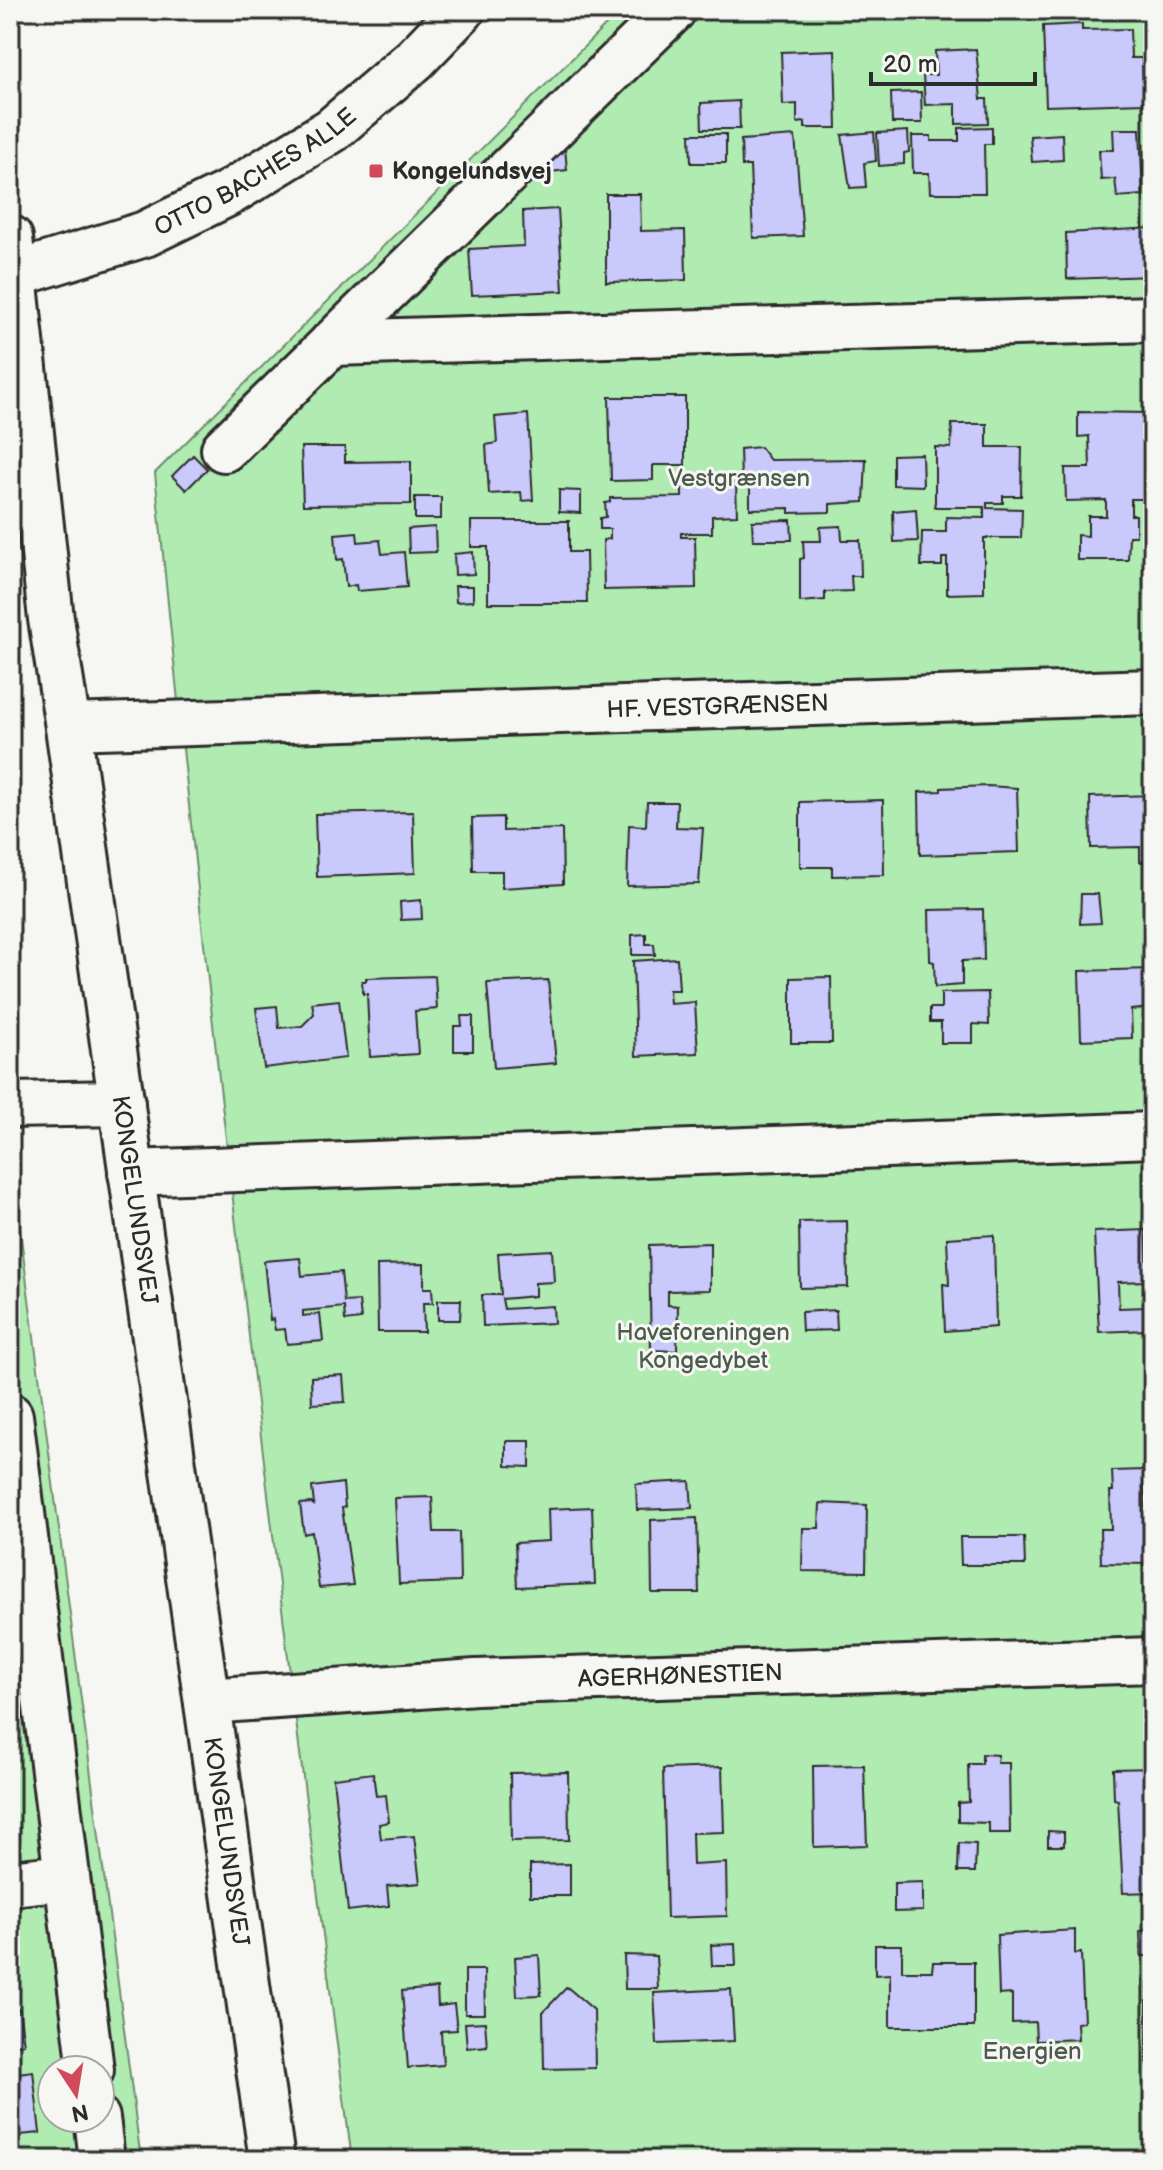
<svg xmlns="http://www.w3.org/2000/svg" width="1163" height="2170" viewBox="0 0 1163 2170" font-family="'Balsamiq Sans',sans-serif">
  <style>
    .green { fill: #b0ecb2; stroke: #6e8c6e; stroke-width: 2; fill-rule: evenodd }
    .building { fill: #c9c9fc; stroke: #2b2b2b; stroke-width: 2 }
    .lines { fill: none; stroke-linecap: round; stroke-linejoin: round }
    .minor-casing { stroke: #2b2b2b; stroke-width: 50 }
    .path { stroke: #2b2b2b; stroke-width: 5; stroke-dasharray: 8 6; stroke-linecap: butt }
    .minor { stroke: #f6f6f2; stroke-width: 44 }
    .poi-dot { fill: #d1495b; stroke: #f6f6f2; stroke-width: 3 }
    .labels { text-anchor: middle; stroke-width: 6; stroke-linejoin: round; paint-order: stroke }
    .street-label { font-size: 24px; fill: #2b2b2b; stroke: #f6f6f2 }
    .poi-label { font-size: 24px; font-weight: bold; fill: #2b2b2b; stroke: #f6f6f2; text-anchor: start }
    .park-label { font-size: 24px; fill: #4c5b4d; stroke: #f6f6f2 }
  </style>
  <rect width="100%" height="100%" fill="#f6f6f2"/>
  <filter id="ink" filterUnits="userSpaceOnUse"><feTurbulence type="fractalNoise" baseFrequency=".0125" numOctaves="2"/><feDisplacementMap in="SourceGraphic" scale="16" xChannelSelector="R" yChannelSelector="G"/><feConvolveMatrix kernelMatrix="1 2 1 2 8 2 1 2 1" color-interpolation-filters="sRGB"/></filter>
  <g filter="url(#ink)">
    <path class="green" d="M621,10h532v2150h-801c-73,-562 -142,-1123 -197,-1687z
      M10,1153l131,1007h-131zM52,2070h48v48h-48z"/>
    <path class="building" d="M1082,24v6l48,-1 1,29h11l2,45 -98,3 -3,-80z
      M976,49l5,50h6l1,24 -32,1v-20l-31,1 -2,-30h13l-1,-24z
      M835,50l2,78h-32v-6l-8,1v-19l-14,1 -2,-53z
      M921,92l1,31h-30l-1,-30z
      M739,101l1,28h-38l-1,-26z
      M992,127v17h-8l1,49h-55l-1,-20h-16l-1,-37h19v5h28v-13z
      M1113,129h27l3,66 -26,2 -2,-18 -14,1 -2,-30h15z
      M908,131l1,21 -5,1v11l-25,2 -2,-33z
      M874,132l2,29 -12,2 2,24 -16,1 -8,-53z
      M690,134h36v29h-35z
      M1062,134l1,26 -31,2 -2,-26z
      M795,136l8,100 -50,2 -3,-72h-8l-1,-26z
      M565,148l2,22 -25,3 -3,-22z
      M606,194h34l1,37 44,-1 1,50 -80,2z
      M558,209l5,82 -91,4 -3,-46 55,-3 -1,-35z
      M1153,228v48l-86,3 -1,-46z
      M609,397h76v68h-32v15l-42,1z
      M1078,412l73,1v86h-20v16h5v21h-7l-1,24h-51v-25l11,1v-20h18v-16l-40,1 -1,-33h25l-1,-32 -11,1z
      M528,414l5,86 -11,1 -1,-9 -32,2 -3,-49 11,-2 -2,-26z
      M952,424h35v23h35l-1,49h-18v7h-16v5l35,1 -1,29h-37v55l-37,1v-36h-5v8h-21l1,-34h24v-15l38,1v-11h-49v-60l16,1z
      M301,447h44v15l66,-1v43l-108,1z
      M760,447l10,13 96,-1 -2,43 -34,2v8l-41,1v-5l-39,1v-31h-9l-1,-29z
      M922,454l1,32 -30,-1v-30z
      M193,455l14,14 -21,21 -14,-14z
      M736,483l1,32 -25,1v17h-31v4h14l1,51 -92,2 -1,-50 7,-1v-10h-10v-11l6,-1 -1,-14 5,-1v-4l72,-1v-13z
      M559,490l22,1v22l-22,-1z
      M415,497h26v22h-26z
      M916,509l2,32 -24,1 -1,-31z
      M1143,516h10v24l-11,-1z
      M791,520l1,20h-39l-1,-19z
      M471,521h98v31h17l1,51h-99v-56h-17z
      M841,526l1,14h18l1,36h-10l1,15 -27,1v8l-25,2v-43l4,-1 -1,-17h18l-1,-14z
      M435,527l1,25 -27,1 -1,-24z
      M357,532l1,10 22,-2 2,14 22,-2 3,35 -50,4 -1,-6 -10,2 -3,-28 -6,1 -2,-26z
      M473,552l1,22 -19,1 -1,-21z
      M455,586h18v15l-17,1z
      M988,786l29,2 2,64 -99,3 -1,-63 22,-1v-3z
      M1153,795v66l-13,1v-15l-49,1 -1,-51z
      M883,800l1,75 -52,1v-9h-32v-65z
      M647,802h30l-1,25 27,1 -4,56 -72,2 2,-61 17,1z
      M413,812l2,61 -98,4 -2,-63z
      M503,817v14l59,-2 1,55 -61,4v-17h-29l-1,-53z
      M1081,894h17l3,29 -21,1z
      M421,900l1,19 -21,1 -1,-18z
      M983,909l1,51 -22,1v24l-27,2 -1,-25 -4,-1 -1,-51z
      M646,934v10h8l1,11h-23v-20z
      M677,958l2,32h-10l1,14 25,-2 3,51 -62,3 -3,-95z
      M1151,969l1,39 -21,2 1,28 -51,2 -2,-69z
      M435,976l2,33 -22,2 3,43 -48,3 -3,-63h-4l-1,-13h4v-3z
      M831,977l1,66h-41v-65z
      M548,980l8,83 -62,5 -7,-85z
      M988,992l1,33 -16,-1v19h-32v-21h-11v-14h11v-15z
      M339,1000l7,58 -82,10 -8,-60 21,-2 2,22 23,-2 12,-12 -2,-11z
      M461,1016h12v35h-19v-25h8z
      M847,1221l1,66 -48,1 -1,-66z
      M1146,1230l2,51 -30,1 1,26 28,-1 1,23 -49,2 -5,-100z
      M994,1235l2,92 -51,4 -2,-47 6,1 -2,-47z
      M710,1243v47l-42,1v14l10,1 -1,45 -26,-1 -2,-105z
      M552,1250l2,32 -19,1v13l-33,3 2,10 49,-3 1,17 -71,3 -1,-31h19l-3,-42z
      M300,1258l2,18 39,-4 3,30 15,-1 2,18 -16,2 -1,-14 -41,4v5l17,-2 3,27 -36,3 -2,-15 -10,1 -2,-11 -3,1 -6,-59z
      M424,1264v24h8l1,15h-10l1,29h-46l-1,-67z
      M438,1300h23l-1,20h-22z
      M836,1310l1,20 -35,1 -1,-19z
      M343,1375l2,27 -33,2 -1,-27z
      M506,1441h24v26l-24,-1z
      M1144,1470l2,57 7,-1v31h-7v7l-45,-1 -1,-34h11l-1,-38h3l-1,-20z
      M690,1481l2,27 -55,2 -1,-26z
      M343,1483l2,24 -3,1 11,77 -34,3 -7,-56 -8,2 -4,-30 11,-1 3,2 -2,-18z
      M432,1497l2,35h25l1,50 -61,2 -4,-86z
      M820,1503l47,2 -1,67 -64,-1 1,-43h16z
      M592,1507l3,77 -78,3 -2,-44 34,-2 -1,-32z
      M697,1518l2,75h-47l-1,-73z
      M960,1537h64l1,28h-64z
      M982,1754l16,1 -1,8h12l1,70h-21v-10l-31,-1v-19l11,-1 -1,-38h14z
      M864,1765l3,80 -53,2 -1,-81z
      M722,1767l2,65 -32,1 1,32 33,-2 1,53 -60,2 -4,-149z
      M1153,1768v124l-30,1 -5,-93 -4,-1 -1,-30z
      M568,1772l1,68 -58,1 -1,-68z
      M373,1773l3,23 10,-1 3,27 -10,2 2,15 33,-3 6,47 -33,3 2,20 -41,5 -15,-133z
      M1048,1831l16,1v14h-16z
      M959,1843l17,1 -1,28h-17z
      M570,1864v32h-40v-31z
      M923,1882v29l-29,1v-29z
      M1153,1929v27h-12l-1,-25z
      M1075,1930v24l6,-1 3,69 -7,1 1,16 -42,2 -1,-19 -23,1v-29l-13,1 -2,-60z
      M735,1944l1,22h-24l-1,-21z
      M875,1945h27v26h30l1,-9h41v65h-84v-53l-15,1z
      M539,1955l2,40 -24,1 -2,-39z
      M624,1955l32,1 2,33h-33z
      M465,1970h19l1,44h-20z
      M1147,1983h6v83h-6z
      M567,1987l27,23 1,58 -51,1 -1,-57z
      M437,1988l1,18 16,-2 3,26 -16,1 2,34 -35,3 -6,-77z
      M731,1989l3,52 -77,3 -3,-51z
      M19,2009l5,35 -14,2v-36z
      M485,2022l2,24 -20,2 -2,-25z
      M33,2071l7,62 -30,3v-62z"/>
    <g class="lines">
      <defs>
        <g id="minor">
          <path id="s1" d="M10,238l41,381 17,108 204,1433"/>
          <path id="s2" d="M10,276l135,-42 84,-41 103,-63 83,-71 47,-49"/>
          <path d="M332,343l821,-24"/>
          <path d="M224,449l449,-439"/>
          <path id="s3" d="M68,727l1085,-35"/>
          <path d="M10,1105l112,-2"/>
          <path d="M131,1173l1022,-38"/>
          <path d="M10,1416l81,654"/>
          <path id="s4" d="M207,1701l269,-19 677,-22"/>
          <path d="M10,1883l57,-6"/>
          <path d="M97,2118l5,42"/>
        </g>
      </defs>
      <use href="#minor" class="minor-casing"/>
      <path class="path" d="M10,12l14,-2"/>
      <use href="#minor" class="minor"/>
    </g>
  </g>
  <rect class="poi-dot" x="368" y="163" width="16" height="16" rx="4"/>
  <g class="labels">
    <g class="street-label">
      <text dy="8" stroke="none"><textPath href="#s2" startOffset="268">OTTO BACHES ALLE</textPath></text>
      <text dy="8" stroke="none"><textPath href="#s3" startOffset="650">HF. VESTGRÆNSEN</textPath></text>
      <text dy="8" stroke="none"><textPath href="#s1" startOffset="970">KONGELUNDSVEJ</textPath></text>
      <text dy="8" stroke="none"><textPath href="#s4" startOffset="474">AGERHØNESTIEN</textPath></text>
      <text dy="8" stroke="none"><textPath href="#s1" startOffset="1618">KONGELUNDSVEJ</textPath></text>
    </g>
    <g class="poi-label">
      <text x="392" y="179">Kongelundsvej</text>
    </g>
    <g class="park-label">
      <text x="739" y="486">Vestgrænsen</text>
      <text x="703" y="1340">Haveforeningen<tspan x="703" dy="28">Kongedybet</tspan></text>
      <text x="1032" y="2059">Energien</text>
    </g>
  </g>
  <rect width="1163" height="2170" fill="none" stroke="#f6f6f2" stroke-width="40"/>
  <rect x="20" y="20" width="1123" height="2130" fill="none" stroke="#2b2b2b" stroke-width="3" filter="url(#ink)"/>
  <g transform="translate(76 2094) rotate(168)"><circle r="38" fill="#f6f6f2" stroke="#a5a5a2" stroke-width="2"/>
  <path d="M0-6L14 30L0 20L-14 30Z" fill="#d1495b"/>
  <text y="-12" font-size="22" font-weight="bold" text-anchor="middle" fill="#2b2b2b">N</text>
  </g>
  <path d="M871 72v12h164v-12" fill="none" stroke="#2b2b2b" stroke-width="4"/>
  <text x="883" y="72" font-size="24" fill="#2b2b2b" stroke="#f6f6f2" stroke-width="6" paint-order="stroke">20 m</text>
</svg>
